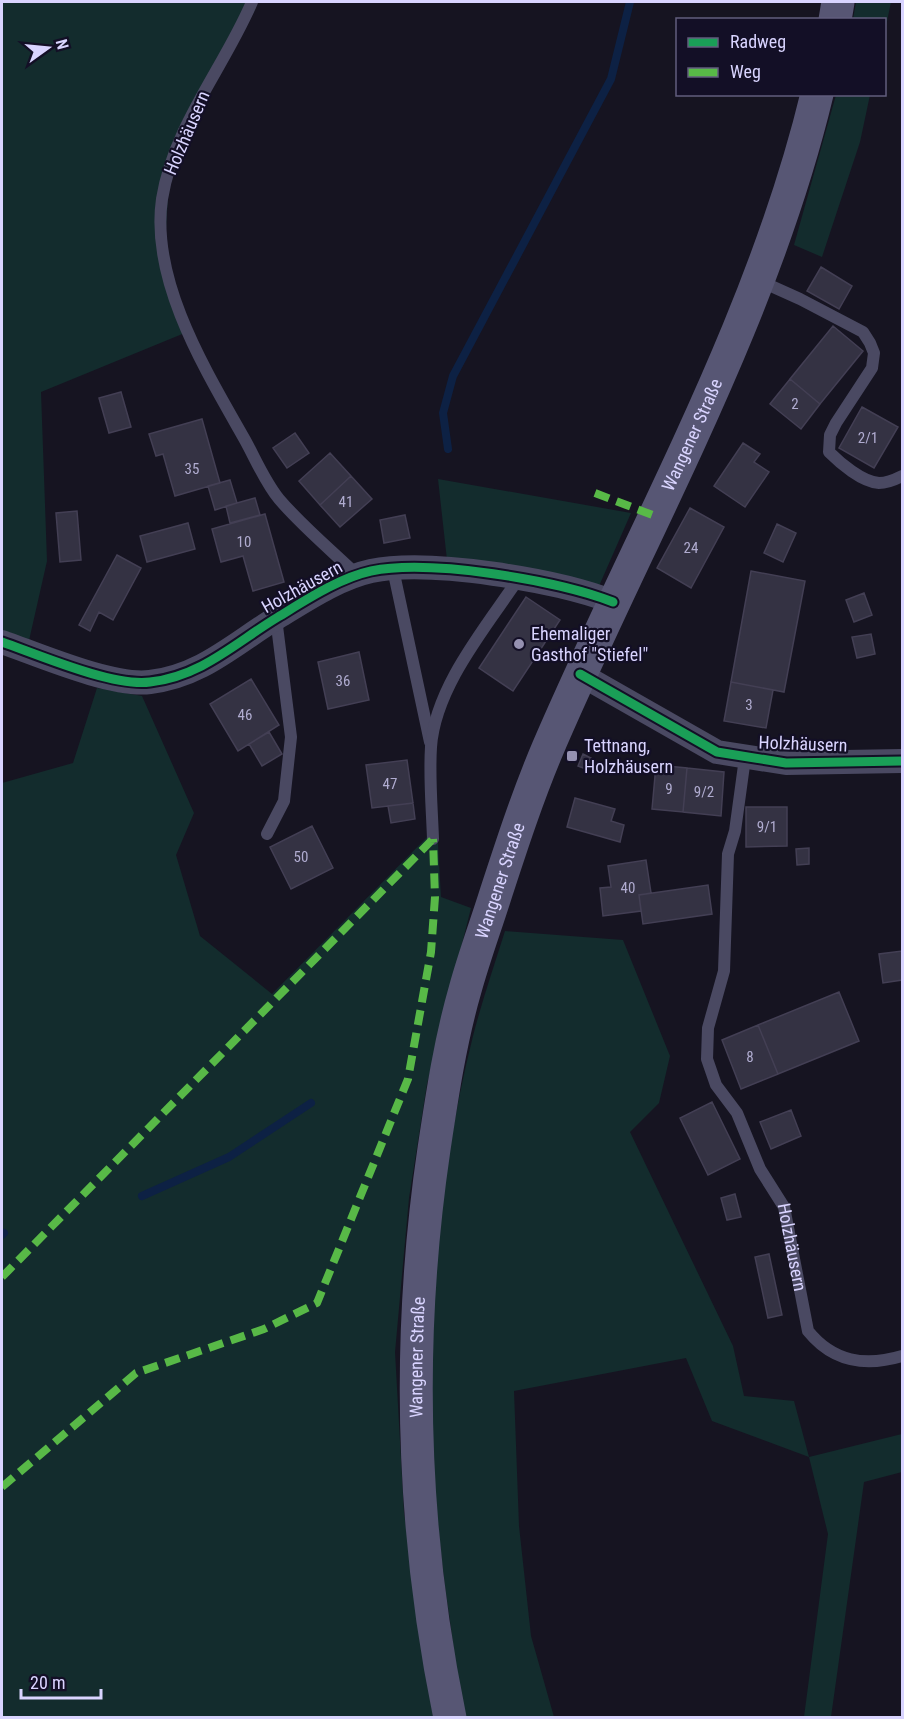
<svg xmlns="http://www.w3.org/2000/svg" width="904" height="1719" viewBox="0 0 904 1719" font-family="'Roboto Condensed',sans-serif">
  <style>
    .green { fill: #132c2d }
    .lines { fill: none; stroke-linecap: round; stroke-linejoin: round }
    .stream { stroke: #0d2144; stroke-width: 8 }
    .building { fill: #343243; stroke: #433f54; stroke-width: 1.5 }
    .lane { stroke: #4a4962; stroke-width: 12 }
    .street { stroke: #4a4962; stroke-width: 24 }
    .secondary { stroke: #575674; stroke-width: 33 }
    .quiet { stroke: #58b947; stroke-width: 8; stroke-dasharray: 15 8; stroke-linecap: butt }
    .cycleway-casing { stroke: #130f26; stroke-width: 13 }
    .cycleway { stroke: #1a9f57; stroke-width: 9 }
    .poi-dot { fill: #9591b1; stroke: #130f26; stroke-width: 2 }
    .labels { text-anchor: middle; stroke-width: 4.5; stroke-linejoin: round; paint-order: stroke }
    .number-label { font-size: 15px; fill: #b0acd0 }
    .street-label { font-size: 18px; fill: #d9d4ff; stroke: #130f26 }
    .poi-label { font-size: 18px; fill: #d9d4ff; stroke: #130f26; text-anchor: start }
  </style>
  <rect width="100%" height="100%" fill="#161421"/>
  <path class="green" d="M2,2h255l-2,8 -57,102 -23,48 -7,37 -3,48 16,58 11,27 -151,62 6,169 -19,84 -26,-10z
    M856,2h35l-6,29 -1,-11 -31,-1z
    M836,95h34l-10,47 -38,115 -28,-12z
    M438,479l193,34 -39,89 -144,-33z
    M97,688l45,8 52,117 -18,42 24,81 72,58 165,-167 4,70 30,11 -44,176 -18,114 -14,154 9,161 29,204 -431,1v-935l71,-20z
    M505,931l118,9 47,116 -11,47 -29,29 103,214 11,50 50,5 15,56 93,-23v38l-38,10 -33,235h-27l24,-183 -19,-77 -97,-36 -26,-63 -172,33 5,135 12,110 23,81 -88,1c-9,-34 -12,-69 -17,-104 -29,-190 -23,-391 24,-578 9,-35 21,-70 32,-105z"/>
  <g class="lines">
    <path class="stream" d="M448,449l-5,-36 10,-37 158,-297 19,-77
      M142,1196l87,-39 82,-54
      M2,1235l2,-2"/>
  </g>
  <path class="building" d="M821,267l31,19 -13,23 -32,-18z
    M833,326l30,25 -43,53 -30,-25z
    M790,379l30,25 -19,25 -31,-25z
    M121,392l10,35 -22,6 -10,-35z
    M862,407l36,20 -24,41 -35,-20z
    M202,419l18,64 -45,13 -12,-42 -7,2 -7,-22z
    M295,433l14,20 -22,15 -14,-20z
    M743,443l17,11 -6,8 15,10 -24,35 -31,-21z
    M330,453l21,23 -31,29 -21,-24z
    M351,476l21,23 -32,28 -20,-22z
    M230,480l7,23 -22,7 -7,-24z
    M255,498l5,17 -30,8 -4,-17z
    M690,508l34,19 -33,61 -34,-20z
    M77,511l4,49 -21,2 -4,-49z
    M265,514l19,68 -31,9 -10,-35 -22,6 -9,-33z
    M405,515l5,23 -26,5 -4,-23z
    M188,523l7,26 -48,13 -7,-26z
    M777,524l19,9 -13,29 -19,-9z
    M117,555l24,13 -28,52 -14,-8 -9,19 -11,-6z
    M751,571l54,10 -21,111 -53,-10z
    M864,593l8,22 -18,7 -8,-22z
    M526,597l34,23 -47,71 -34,-23z
    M871,634l4,20 -18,4 -5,-21z
    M359,652l10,48 -41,9 -10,-47z
    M251,679l28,46 -41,26 -28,-47z
    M731,682l42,8 -7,38 -42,-7z
    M269,732l13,22 -20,12 -13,-22z
    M583,754l8,4 -5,11 -8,-3z
    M407,760l6,43 -41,5 -6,-43z
    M656,765l31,3 -4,44 -31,-3z
    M687,768l37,4 -3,44 -38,-4z
    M575,798l40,11 -4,12 13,4 -4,17 -53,-15z
    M413,803l2,16 -24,4 -3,-17z
    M746,807h41v39l-41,1z
    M312,826l21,42 -42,21 -21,-42z
    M809,848v16l-12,1 -1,-16z
    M646,860l5,33 -12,2 2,16 -38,5 -3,-28 11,-1 -3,-21z
    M708,885l4,29 -69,10 -4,-29z
    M902,951v29l-19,3 -4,-29z
    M839,992l20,49 -81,33 -20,-49z
    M758,1025l20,49 -37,15 -19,-49z
    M712,1102l28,57 -32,16 -28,-57z
    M791,1110l10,26 -30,13 -11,-27z
    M735,1194l6,23 -14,3 -6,-22z
    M769,1254l13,61 -14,3 -13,-61z"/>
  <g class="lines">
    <g class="lane">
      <path d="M252,2c-28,66 -78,123 -90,197 -12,82 44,172 83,241 10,18 20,42 34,59 23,27 52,51 78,76"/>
      <path d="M760,281l40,18 63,33 7,11 4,10 -2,15 -36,55 -6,12 -1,17c11,11 33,30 50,31 7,0 17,-4 23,-7"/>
      <path d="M393,569l37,173"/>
      <path id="s1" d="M745,758l-10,73 -7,23 -4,117 -16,57 -1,31 9,26 21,28 23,56 24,38 24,124c25,31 57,36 94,25"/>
      <path d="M267,834l17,-33 7,-64 -15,-119"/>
      <path d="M433,839c-1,-30 -4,-61 -2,-92 4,-60 55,-120 88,-169"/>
    </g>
    <path class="street" d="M2,642c37,13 111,45 148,40 52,-6 85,-39 128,-65 28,-17 61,-39 93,-46 59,-12 186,9 242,31
      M580,674l137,78 69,11 116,-2"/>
    <g class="secondary">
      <path d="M835,20l3,-18"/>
      <path id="s2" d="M450,1718c-39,-189 -44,-379 -16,-569 8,-53 16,-107 31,-159 9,-33 21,-65 31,-97 16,-49 32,-98 52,-145 93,-217 213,-422 269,-654"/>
    </g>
    <path class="quiet" d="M595,493l60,23
      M2,1277l431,-438
      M2,1487l134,-114 128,-44 53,-26 91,-224 23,-127 4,-55 -2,-58"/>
    <defs>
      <path id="cycleway" d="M2,642c37,13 111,45 148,40 52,-6 85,-39 128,-65 28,-17 61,-39 93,-46 59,-12 186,9 242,31
        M580,674l137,78 69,11 116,-2"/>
    </defs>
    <use href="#cycleway" class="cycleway-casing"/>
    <use href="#cycleway" class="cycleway"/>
  </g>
  <g class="poi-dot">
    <circle cx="519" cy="644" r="6"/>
    <rect x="566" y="750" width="12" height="12" rx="3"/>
  </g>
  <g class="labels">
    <g class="number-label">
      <text x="795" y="409">2</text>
      <text x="868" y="443">2/1</text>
      <text x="192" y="474">35</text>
      <text x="346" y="507">41</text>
      <text x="244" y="547">10</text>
      <text x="691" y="553">24</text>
      <text x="343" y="686">36</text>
      <text x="749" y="710">3</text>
      <text x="245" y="720">46</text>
      <text x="390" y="789">47</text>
      <text x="669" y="794">9</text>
      <text x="704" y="797">9/2</text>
      <text x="767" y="832">9/1</text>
      <text x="301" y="862">50</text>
      <text x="628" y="893">40</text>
      <text x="750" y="1062">8</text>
    </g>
    <g class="street-label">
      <text transform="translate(187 133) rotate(-67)" y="6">Holzhäusern</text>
      <text dy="6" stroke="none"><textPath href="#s2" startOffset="1335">Wangener Straße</textPath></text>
      <text transform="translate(302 587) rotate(-29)" y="6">Holzhäusern</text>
      <text transform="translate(803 744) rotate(2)" y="6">Holzhäusern</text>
      <text dy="6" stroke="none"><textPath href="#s2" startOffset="849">Wangener Straße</textPath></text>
      <text dy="6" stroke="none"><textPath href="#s1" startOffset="514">Holzhäusern</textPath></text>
      <text dy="6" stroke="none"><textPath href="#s2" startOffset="363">Wangener Straße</textPath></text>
    </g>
    <g class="poi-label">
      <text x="531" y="640">Ehemaliger<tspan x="531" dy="21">Gasthof "Stiefel"</tspan></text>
      <text x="584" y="752">Tettnang,<tspan x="584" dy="21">Holzhäusern</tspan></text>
    </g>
  </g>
  <rect width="904" height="1719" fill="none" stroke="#d9d4ff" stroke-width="6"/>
  <rect x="676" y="18" width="210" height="78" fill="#130f26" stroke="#625e7d" stroke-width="1.5"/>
  <rect x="688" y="38" width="30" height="9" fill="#1a9f57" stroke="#625e7d" stroke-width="1.5"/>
  <text x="730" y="48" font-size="18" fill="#d9d4ff">Radweg</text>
  <rect x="688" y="68" width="30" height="9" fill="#58b947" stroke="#625e7d" stroke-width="1.5"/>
  <text x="730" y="78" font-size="18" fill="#d9d4ff">Weg</text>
  <g transform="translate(48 48) rotate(75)" stroke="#130f26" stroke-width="4.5" paint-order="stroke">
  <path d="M0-4.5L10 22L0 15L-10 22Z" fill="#d9d4ff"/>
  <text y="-9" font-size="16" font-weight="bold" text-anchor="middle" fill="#d9d4ff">N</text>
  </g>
  <path d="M21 1689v9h80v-9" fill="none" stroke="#d9d4ff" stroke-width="3"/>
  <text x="30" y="1689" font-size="18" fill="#d9d4ff" stroke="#130f26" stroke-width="4.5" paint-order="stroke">20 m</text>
</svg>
